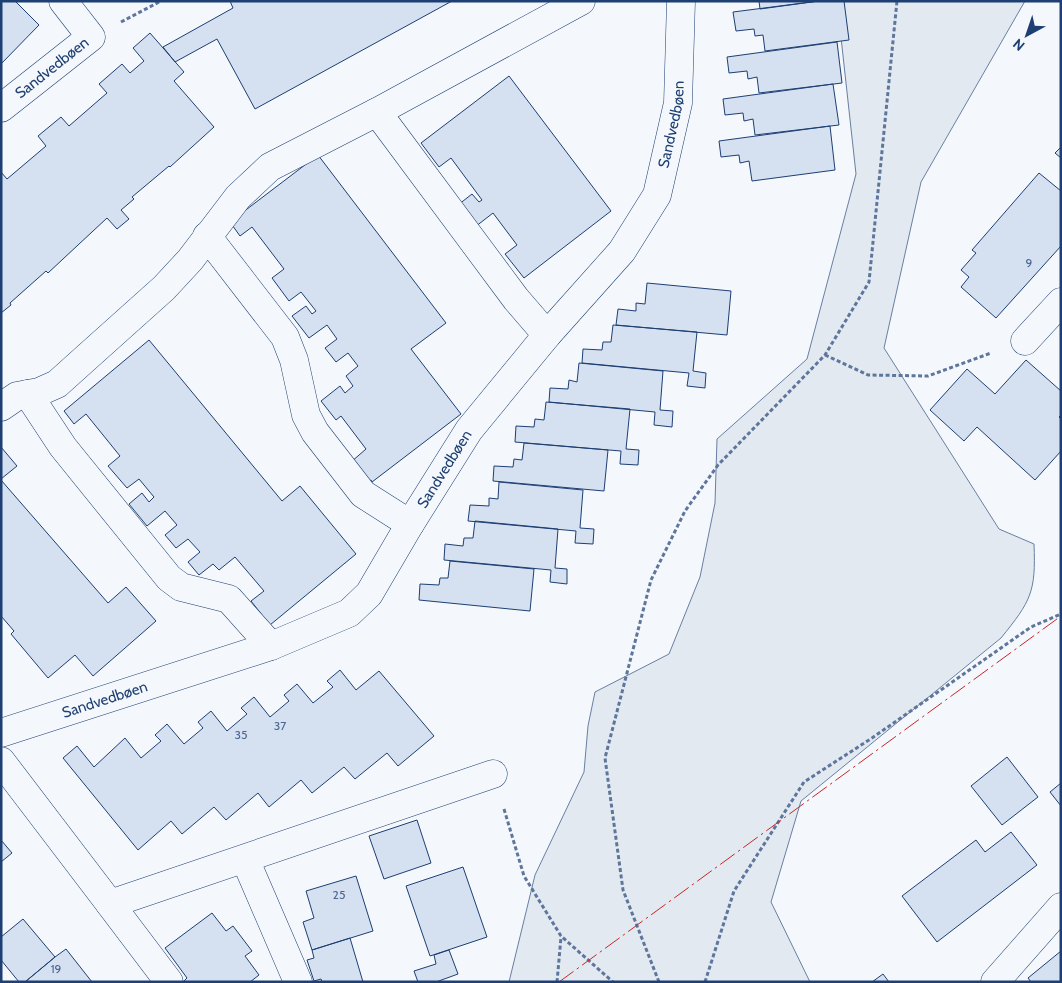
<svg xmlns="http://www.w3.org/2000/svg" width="1062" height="983" viewBox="0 0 1062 983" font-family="Cabin,sans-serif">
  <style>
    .green { fill: #e3e9f0; stroke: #687fa3 }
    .building { fill: #d5e0f0; stroke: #1d3f73 }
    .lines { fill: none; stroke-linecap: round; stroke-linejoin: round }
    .minor-casing { stroke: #1d3f73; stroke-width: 29 }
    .path { stroke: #5e769c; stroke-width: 3; stroke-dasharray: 4 2.5; stroke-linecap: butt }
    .minor { stroke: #f4f7fb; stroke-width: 28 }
    .power { stroke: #c62828; stroke-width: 1; stroke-dasharray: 18 4 2.5 4; stroke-linecap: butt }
    .labels { text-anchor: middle; stroke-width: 4; stroke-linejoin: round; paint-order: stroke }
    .number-label { font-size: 12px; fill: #4b6792 }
    .street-label { font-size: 15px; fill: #1d3f73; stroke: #f4f7fb }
  </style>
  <rect width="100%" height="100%" fill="#f4f7fb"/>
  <path class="green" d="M837,1h188l-104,181 -37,166 115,181 35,15c2,48 -3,57 -33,94l-200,163 -30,101 39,80h-301l26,-107 49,-103 4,-46 7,-34 74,-38 31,-77 15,-74 2,-64 90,-80 49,-185z"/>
  <path class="building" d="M1,1h14l24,24 -38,39z
    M230,1h222l-197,108 -38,-70 -42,23 -12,-15 70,-39z
    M759,1h60l-59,8z
    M819,1h25l5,39 -84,11 -2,-16 -8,1 -1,-7 -18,2 -3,-19z
    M150,33l34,39 -10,9 40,46 -44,40 -1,-1 -37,31 2,2 -13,11 8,9 -12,10 -10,-11 -59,55 -2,-2 -36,32 1,2 -10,8v-141l6,7 39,-33 -8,-10 23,-19 8,9 38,-33 -8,-9 23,-20 8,9 14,-12 -11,-13z
    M837,42l5,41 -83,10 -2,-16 -9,2 -1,-8 -18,2 -2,-16z
    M509,76l102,135 -87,67 -19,-24 12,-9 -24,-32 -18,14 -17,-22 14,-11 7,8 3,-2 -31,-42 -12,9 -18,-24z
    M833,84l6,41 -84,10 -2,-16 -9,2 -1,-8 -18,2 -2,-16z
    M830,126l5,44 -83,11 -3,-20 -9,2 -1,-8 -18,2 -2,-16z
    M1061,147v11l-6,-5z
    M318,155l128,168 -35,26 50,65 -89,68 -1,-2 -5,3 -15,-21 15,-13 -25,-33 -5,4 -15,-19 19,-15 5,7 8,-7 -7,-10 12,-10 -10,-13 -12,9 -11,-14 12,-9 -10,-14 -18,13 -17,-22 14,-10 6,8 4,-3 -15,-19 -12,9 -17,-23 12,-9 -32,-42 -12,9 -10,-14z
    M1039,173l22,18v55l-65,72 -35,-31 8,-10 -8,-7 15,-17 -4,-3z
    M647,283l84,8 -4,44 -111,-10 2,-16 18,2v-8l9,1z
    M613,325l84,7 -4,39 13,2 -1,15 -18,-2 2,-13 -107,-10 1,-14 19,1 1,-8h8z
    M149,340l133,161 18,-15 56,68 -86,71 -19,-24 13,-10 -29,-34 -16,13 -6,-6 -14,11 -11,-13 12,-10 -12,-13 -12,9 -11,-13 12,-10 -12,-14 -18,15 -18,-22 13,-11 7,9 5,-5 -15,-18 -12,9 -19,-22 12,-10 -34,-42 -12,10 -10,-13z
    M1026,360l35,31v24l-2,2 2,2v32l-26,29 -58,-53 -13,14 -34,-31 37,-41 28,25z
    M579,363l84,8 -3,39 13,1 -1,16 -18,-2 1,-13 -106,-10 1,-14 18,1 1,-9 8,2z
    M546,402l84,7 -4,40 13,1 -1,15 -18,-1 1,-13 -106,-9 1,-16 18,1 1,-8 9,1z
    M524,443l84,7 -4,41 -111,-10 1,-15 19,1 1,-8 8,1z
    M1,447l16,19 -16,13z
    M1,480l107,123 18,-16 30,34 -63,55 -18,-21 -27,23 -37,-44 3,-3 -13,-15z
    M499,482l84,8 -3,38 14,1 -1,15 -18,-1 1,-12 -108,-10 2,-16 19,1v-8l9,1z
    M475,521l83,8 -3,39 12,1v15l-17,-2 1,-12 -107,-10 1,-16 18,2 1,-8h9z
    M450,561l84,8 -4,42 -111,-11 1,-16 19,1 1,-7h8z
    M340,670l16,20 23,-19 55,65 -36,30 -11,-13 -32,26 -11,-12 -32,26 -11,-13 -32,27 -11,-14 -32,27 -12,-13 -32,27 -11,-13 -33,29 -75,-92 14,-12 17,21 31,-29 16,20 20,-17 -6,-6 12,-11 17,20 19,-16 -5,-6 13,-11 16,20 20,-17 -6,-6 13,-11 16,20 19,-16 -5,-6 13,-11 16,19 20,-16 -6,-6z
    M1007,757l31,40 -36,28 -31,-39z
    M1061,783v23l-11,-14z
    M417,820l14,43 -47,16 -15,-43z
    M1011,832l26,33 -100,77 -35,-46 74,-56 9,12z
    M1,840l11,13 -11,9z
    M463,867l24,70 -57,19 -24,-70z
    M356,876l17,55 -61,19 -9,-28 11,-4 -8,-27z
    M212,913l14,18 7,-5 19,25 -7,5 14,19 -9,7h-67l4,-4 -22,-30z
    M23,919l32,38 -30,25h-6l-18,-22v-23z
    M350,938l13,44h-41l-1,-3 -7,2 -7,-21 7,-2 -2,-8z
    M66,949l26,33h-67l30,-25z
    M449,950l9,24 -22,8h-18l-4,-11 22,-7 -2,-9z
    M1061,951v31h-30l-3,-4z
    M883,974l6,8h-17z"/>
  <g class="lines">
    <defs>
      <g id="minor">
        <path id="s1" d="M1,108l90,-71 -28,-36"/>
        <path d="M377,112l139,187 31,36"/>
        <path d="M207,236l78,101 9,23 12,55 9,17 48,62 47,30"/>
        <path d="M1025,341l36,-39"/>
        <path d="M28,394l35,53 106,131 12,9 48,12 42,47"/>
        <path d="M1,407l16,-11 22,-4 18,-8 30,-27 77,-69 26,-28 48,-63 32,-30 107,-55 204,-111"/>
        <path id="s2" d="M1,733l270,-87 78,-33 20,-19 41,-70 59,-94 78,-95 75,-84 35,-56 21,-92 3,-102"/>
        <path d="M1,761l109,143 383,-130"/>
        <path d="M245,859l53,123"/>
        <path d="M110,904l59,78"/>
        <path d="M995,982l66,-75"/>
      </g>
    </defs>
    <use href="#minor" class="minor-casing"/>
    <path class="path" d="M121,22l40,-21
      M825,355l43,20 60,1 63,-23
      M504,809l20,67 37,60 52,46
      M557,982l4,-45
      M659,982l-36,-92 -18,-132 46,-178 34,-69 33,-46 107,-110 44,-73 28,-281
      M705,982l29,-91 70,-109 68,-44 159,-111 30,-13"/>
    <use href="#minor" class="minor"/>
    <path class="power" d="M559,982l502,-366"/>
  </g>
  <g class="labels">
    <g class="number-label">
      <text x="1029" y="267">9</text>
      <text x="280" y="730">37</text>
      <text x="241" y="739">35</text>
      <text x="339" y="899">25</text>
      <text x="56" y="973">19</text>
    </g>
    <g class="street-label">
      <text dy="5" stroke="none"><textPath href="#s1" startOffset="65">Sandvedbøen</textPath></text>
      <text dy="5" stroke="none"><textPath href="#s2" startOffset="962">Sandvedbøen</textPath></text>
      <text dy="5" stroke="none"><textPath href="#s2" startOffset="542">Sandvedbøen</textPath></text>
      <text dy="5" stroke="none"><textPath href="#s2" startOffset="109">Sandvedbøen</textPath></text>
    </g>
  </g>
  <rect width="1062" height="983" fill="none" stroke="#1d3f73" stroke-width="5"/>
  <g transform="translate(1027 35) rotate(220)" stroke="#f4f7fb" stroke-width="4" paint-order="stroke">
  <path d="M0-4L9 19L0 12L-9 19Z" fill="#1d3f73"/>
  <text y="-8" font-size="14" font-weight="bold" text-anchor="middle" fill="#1d3f73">N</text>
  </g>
</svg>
